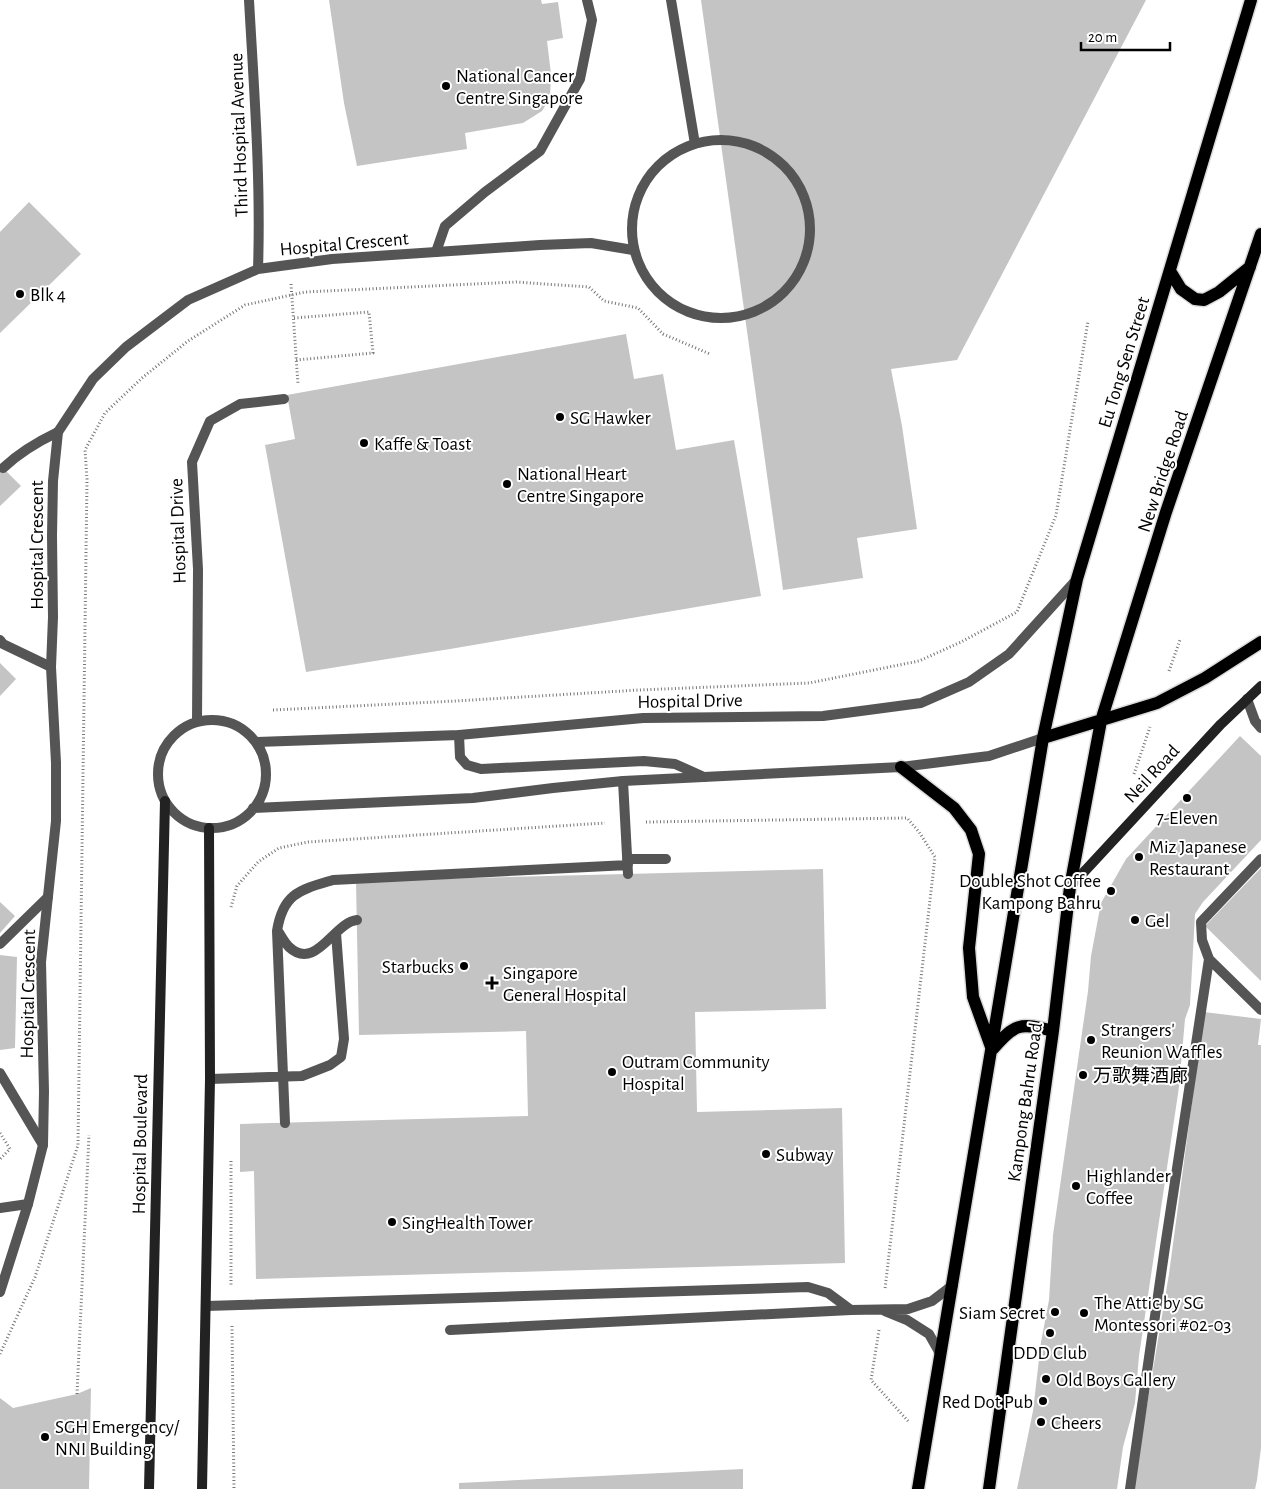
<svg xmlns="http://www.w3.org/2000/svg" width="1261" height="1489" viewBox="0 0 1261 1489" font-family="'Alegreya Sans','Noto Sans SC',sans-serif">
  <style>
    .building { fill: #c4c4c4 }
    .lines { fill: none; stroke-linecap: round; stroke-linejoin: round }
    .primary-casing { stroke: #dbdbdb; stroke-width: 15 }
    .path { stroke: #777; stroke-width: 3; stroke-dasharray: 1 2.5; stroke-linecap: butt }
    .lane { stroke: #555; stroke-width: 10 }
    .street { stroke: #555; stroke-width: 10 }
    .secondary { stroke: #222; stroke-width: 10 }
    .primary { stroke: #000; stroke-width: 12 }
    .poi-dot { fill: #000; stroke: #fff; stroke-width: 2 }
    .labels { text-anchor: middle; stroke-width: 4; stroke-linejoin: round; paint-order: stroke }
    .poi-label { font-size: 19px; fill: #000; stroke: #fff; text-anchor: start }
    .street-label { font-size: 19px; fill: #000; stroke: #fff }
  </style>
  <rect width="100%" height="100%" fill="#fff"/>
  <path class="building" d="M329,0h212l1,4 16,-2 5,36 -16,3 4,33 -1,24 -8,13 -19,12 -58,10 2,16 -110,17 -13,-63z
    M701,0h445l-189,360 -66,9 11,57 15,103 -60,9 6,40 -80,12z
    M29,202l52,52 -81,79v-101z
    M626,334l8,45 29,-5 13,76 58,-10 27,156 -311,53 -144,23 -41,-227 30,-6 -8,-44z
    M0,465l21,21 -21,20z
    M0,663l16,16 -16,17z
    M1240,736l21,20v84l-58,62 -8,12 -5,91 -5,14 -6,68 -40,269 -4,47 -12,44 -6,42h-100l16,-78 8,-69 8,-42 4,-65 35,-244 3,-35 10,-53 25,-44z
    M1261,868v113l-56,-55z
    M823,869l3,140 -131,3 2,100 145,-4 3,155 -589,16 -2,-108 -14,1v-48l288,-8 -2,-85 -167,4 -3,-154z
    M0,902l15,14 -15,17z
    M0,955l17,2 -2,91 -15,2z
    M1204,1012l57,7 -3,26h3v403l-4,32 -2,9h-122l36,-215z
    M91,1388l-2,101h-89v-91l13,10 64,-14z
    M743,1469v20h-284v-6z"/>
  <g class="lines">
    <defs>
      <path id="primary" d="M1170,271l11,18 14,10 9,1 15,-8 31,-25
        M1043,738l114,-35 48,-25 56,-36
        M901,767l53,41 17,22 8,24 -10,94 4,49 18,50
        M993,1049c21,-25 27,-27 60,-18
        M918,1489l125,-751 34,-159 174,-579
        M989,1489l64,-458 17,-144 31,-166 65,-209 95,-278"/>
    </defs>
    <use href="#primary" class="primary-casing"/>
    <path class="path" d="M291,284l7,100
      M294,318l75,-6 4,41 -77,7
      M1169,671l11,-31
      M273,710l182,-9 184,-11 170,-7 110,-22 42,-19 56,-30 39,-97 32,-194
      M1134,774l16,-47
      M646,822l261,-4 12,14 16,25 -50,432
      M231,907l6,-21 21,-24 21,-14 29,-6 297,-19
      M0,1133l10,16 -10,10
      M231,1161v124
      M232,1326l2,163
      M879,1330l-8,50 37,41
      M0,1354l35,-77 43,-132 9,-666 -2,-29 20,-37 37,-35 46,-37 57,-36 60,-13 211,-10 73,5 15,14 34,7 25,26 47,20
      M77,1394l12,-259"/>
    <path class="lane" d="M671,0l24,144
      M632 229a89 89 0 1 1 178 0a89 89 0 1 1-178 0Z
      M436,252l9,-26 40,-34 55,-41 40,-72 12,-59 -5,-20
      M3,468c17,-16 34,-26 55,-36
      M0,640l3,4 48,23
      M459,735l1,22 7,8 14,4 163,-8 31,3 29,13
      M623,781l5,93
      M627,859h39
      M1261,859l-60,63 1,18 7,19 52,51
      M278,931c3,5 7,12 11,16 27,25 45,-25 68,-27
      M0,944l48,-47
      M0,1073l43,72
      M210,1079l92,-3 28,-11 11,-8 3,-18 -8,-106
      M285,1123l-8,-192c6,-38 23,-41 56,-51l295,-15
      M0,1208l28,-4
      M206,1306l602,-19 20,6 23,17
      M885,1311l22,9 22,14 12,21
      M450,1330l401,-20 57,-1 24,-8 21,-16
      M1130,1489l35,-242 44,-288"/>
    <path class="street" d="M249,0c5,90 12,179 9,269
      M1247,699l8,22 6,7
      M158 774a54 54 0 1 1 108 0a54 54 0 1 1-108 0Z
      M197,722l1,-153 -6,-107 18,-41 30,-17 44,-5
      M257,742l202,-7 184,-17 180,-2 98,-13 48,-21 40,-28 68,-75
      M253,808l220,-10 80,-10 70,-7 278,-14 88,-11 54,-18
      M0,1292l28,-88 15,-59 1,-54 -3,-129 15,-141v-58l-5,-96 2,-50 -1,-81 1,-55 5,-49 35,-53 33,-32 62,-47 70,-31 74,-10 208,-14 51,-2 42,7"/>
    <path class="secondary" d="M1070,887l151,-163 40,-38
      M149,1489l16,-688
      M202,1489l8,-410 -1,-251"/>
    <use href="#primary" class="primary"/>
  </g>
  <g class="poi-dot">
    <circle cx="446" cy="86" r="5"/>
    <circle cx="20" cy="294" r="5"/>
    <circle cx="560" cy="417" r="5"/>
    <circle cx="364" cy="443" r="5"/>
    <circle cx="507" cy="484" r="5"/>
    <circle cx="1187" cy="798" r="5"/>
    <circle cx="1139" cy="857" r="5"/>
    <circle cx="1111" cy="891" r="5"/>
    <circle cx="1135" cy="920" r="5"/>
    <circle cx="464" cy="966" r="5"/>
    <path d="M489.5 975.5h5v5h5v5h-5v5h-5v-5h-5v-5h5z"/>
    <circle cx="1091" cy="1040" r="5"/>
    <circle cx="612" cy="1072" r="5"/>
    <circle cx="1083" cy="1075" r="5"/>
    <circle cx="766" cy="1154" r="5"/>
    <circle cx="1076" cy="1186" r="5"/>
    <circle cx="392" cy="1222" r="5"/>
    <circle cx="1055" cy="1312" r="5"/>
    <circle cx="1084" cy="1313" r="5"/>
    <circle cx="1050" cy="1333" r="5"/>
    <circle cx="1046" cy="1379" r="5"/>
    <circle cx="1043" cy="1401" r="5"/>
    <circle cx="1041" cy="1422" r="5"/>
    <circle cx="45" cy="1437" r="5"/>
  </g>
  <g class="labels">
    <g class="poi-label">
      <text x="456" y="82">National Cancer<tspan x="456" dy="22">Centre Singapore</tspan></text>
      <text x="30" y="301">Blk 4</text>
      <text x="570" y="424">SG Hawker</text>
      <text x="374" y="450">Kaffe &amp; Toast</text>
      <text x="517" y="480">National Heart<tspan x="517" dy="22">Centre Singapore</tspan></text>
      <text x="1187" y="824" text-anchor="middle">7-Eleven</text>
      <text x="1149" y="853">Miz Japanese<tspan x="1149" dy="22">Restaurant</tspan></text>
      <text x="1101" y="887" text-anchor="end">Double Shot Coffee<tspan x="1101" dy="22">Kampong Bahru</tspan></text>
      <text x="1145" y="927">Gel</text>
      <text x="454" y="973" text-anchor="end">Starbucks</text>
      <text x="503" y="979">Singapore<tspan x="503" dy="22">General Hospital</tspan></text>
      <text x="1101" y="1036">Strangers'<tspan x="1101" dy="22">Reunion Waffles</tspan></text>
      <text x="622" y="1068">Outram Community<tspan x="622" dy="22">Hospital</tspan></text>
      <text x="1093" y="1082">万歌舞酒廊</text>
      <text x="776" y="1161">Subway</text>
      <text x="1086" y="1182">Highlander<tspan x="1086" dy="22">Coffee</tspan></text>
      <text x="402" y="1229">SingHealth Tower</text>
      <text x="1094" y="1309">The Attic by SG<tspan x="1094" dy="22">Montessori #02-03</tspan></text>
      <text x="1045" y="1319" text-anchor="end">Siam Secret</text>
      <text x="1050" y="1359" text-anchor="middle">DDD Club</text>
      <text x="1056" y="1386">Old Boys Gallery</text>
      <text x="1033" y="1408" text-anchor="end">Red Dot Pub</text>
      <text x="1051" y="1429">Cheers</text>
      <text x="55" y="1433">SGH Emergency/<tspan x="55" dy="22">NNI Building</tspan></text>
    </g>
    <g class="street-label">
      <text transform="translate(238 135) rotate(-92)" y="7">Third Hospital Avenue</text>
      <text transform="translate(344 243) rotate(-5)" y="7">Hospital Crescent</text>
      <text transform="translate(1123 362) rotate(-73)" y="7">Eu Tong Sen Street</text>
      <text transform="translate(1162 471) rotate(-72)" y="7">New Bridge Road</text>
      <text transform="translate(177 531) rotate(-92)" y="7">Hospital Drive</text>
      <text transform="translate(36 545) rotate(-90)" y="7">Hospital Crescent</text>
      <text transform="translate(690 700) rotate(-1)" y="7">Hospital Drive</text>
      <text transform="translate(1151 773) rotate(-47)" y="7">Neil Road</text>
      <text transform="translate(27 994) rotate(-89)" y="7">Hospital Crescent</text>
      <text transform="translate(1024 1102) rotate(-82)" y="7">Kampong Bahru Road</text>
      <text transform="translate(139 1144) rotate(-89)" y="7">Hospital Boulevard</text>
    </g>
  </g>
  <path d="M1081 42v8h89v-8" fill="none" stroke="#000000" stroke-width="2.5"/>
  <text x="1088" y="42" font-size="15" fill="#000000" stroke="#ffffff" stroke-width="4" paint-order="stroke">20 m</text>
</svg>
